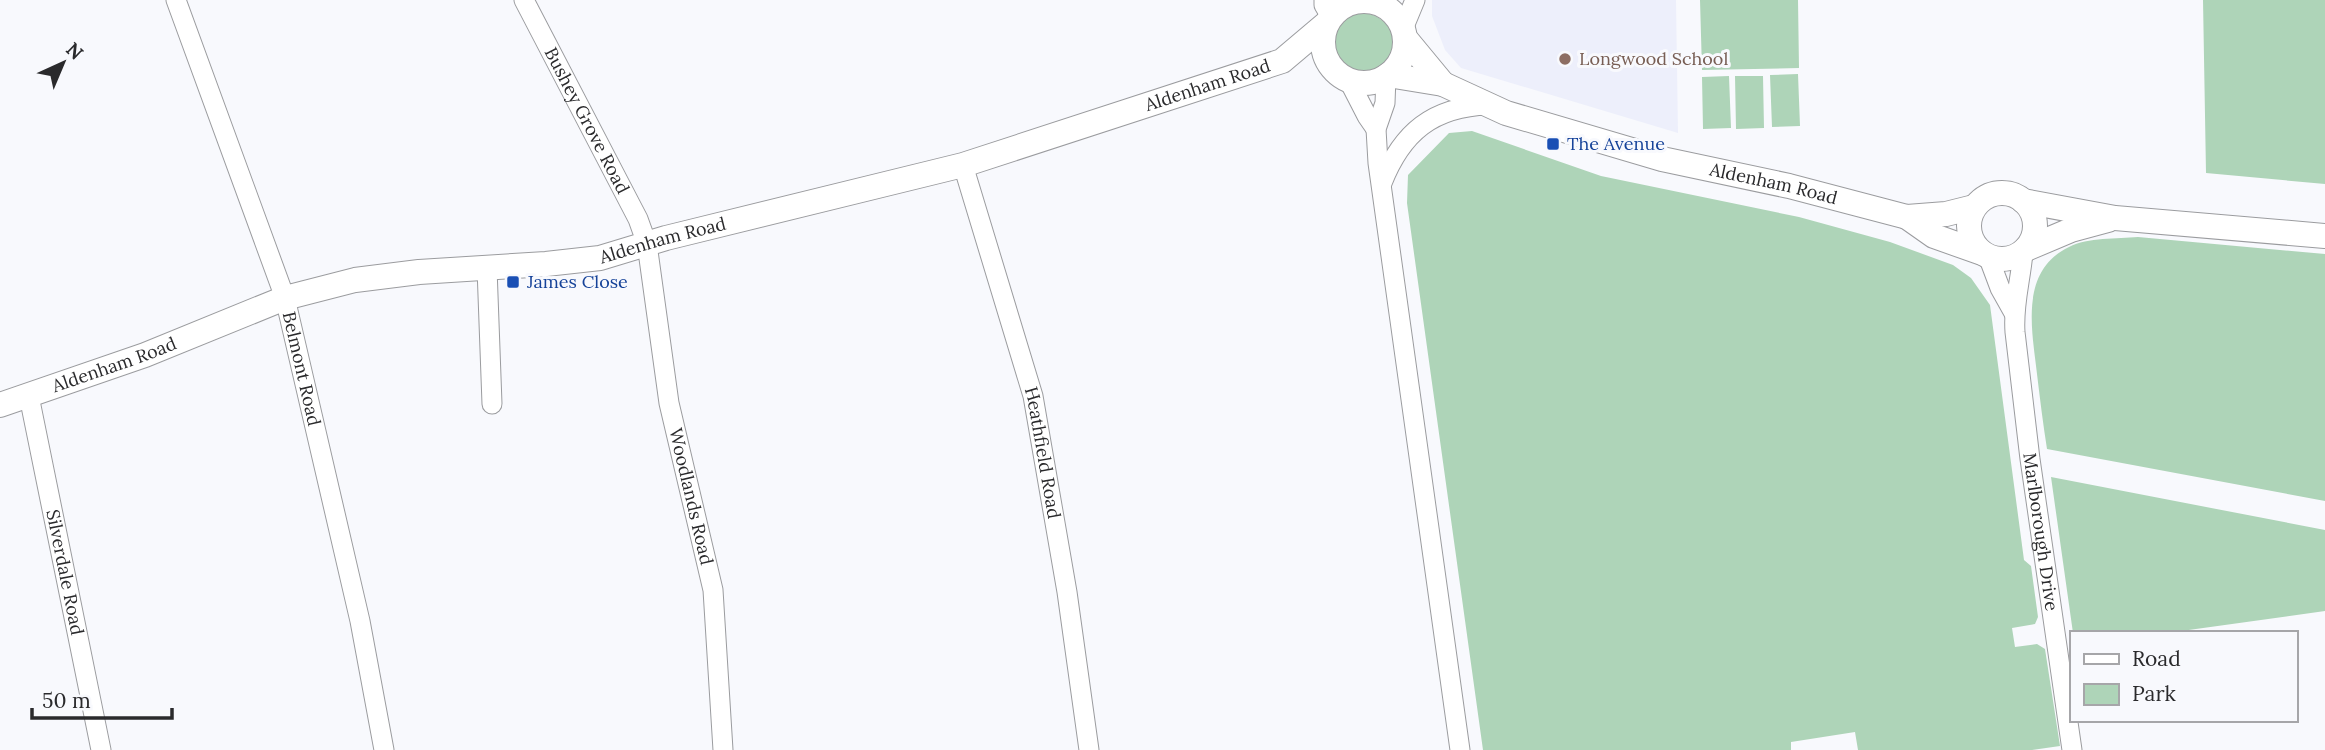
<svg xmlns="http://www.w3.org/2000/svg" width="2325" height="750" viewBox="0 0 2325 750" font-family="Lora,serif">
  <style>
    .built { fill: #edeffb }
    .green { fill: #aed4b8 }
    .lines { fill: none; stroke-linecap: round; stroke-linejoin: round }
    .minor-casing { stroke: #9b9c9f; stroke-width: 21 }
    .major-casing { stroke: #9b9c9f; stroke-width: 26 }
    .minor { stroke: #fff; stroke-width: 19 }
    .major { stroke: #fff; stroke-width: 24 }
    .education-dot { fill: #8d6e63; stroke: #f8f9fd; stroke-width: 2.5 }
    .transit-dot { fill: #1a4fb4; stroke: #f8f9fd; stroke-width: 2.5 }
    .labels { text-anchor: middle; stroke-width: 6; stroke-linejoin: round; paint-order: stroke }
    .education-label { font-size: 18px; fill: #785e54; stroke: #f8f9fd; text-anchor: start }
    .street-label { font-size: 18px; fill: #2a2a2c; stroke: #f8f9fd }
    .transit-label { font-size: 18px; fill: #164399; stroke: #f8f9fd; text-anchor: start }
  </style>
  <rect width="100%" height="100%" fill="#f8f9fd"/>
  <path class="built" d="M1432,0h244l2,133 -217,-65 -16,-18 -13,-34z"/>
  <path class="green" d="M1700,0h98l1,68 -97,2z
    M2203,0h122v184l-119,-11z
    M1330 45a32 32 0 1 1 64 0a32 32 0 1 1-64 0Z
    M1798,74l2,52 -28,1 -2,-52z
    M1729,76l2,52 -28,1 -1,-52z
    M1735,76h28l1,52 -28,1z
    M1472,131l129,45 198,41 91,25 63,23 18,13 19,27 34,255 7,6 7,51 -3,7 -23,4 3,19 22,-3 8,5 15,97 -28,4h-174l-3,-18 -64,10v8h-308l-76,-547 1,-28 41,-42z
    M2138,237l187,17v247l-278,-52c-4,-25 -7,-50 -10,-75 -5,-44 -18,-103 32,-127 19,-10 48,-8 69,-10z
    M2051,477l274,53v81l-158,22h-94z"/>
  <g class="lines">
    <defs>
      <g id="minor">
        <path id="s1" d="M176,0l109,298 75,323 24,129"/>
        <path id="s2" d="M524,0l114,219 9,25 22,159 44,187 10,160"/>
        <path d="M1324,0v5l7,12"/>
        <path d="M1377,3l4,-3"/>
        <path d="M1403,29l12,-29"/>
        <path d="M1386,77l-1,26 -9,26 2,34 82,587"/>
        <path d="M1349,81l18,35 9,13"/>
        <path id="s3" d="M963,165l70,231 34,196 22,158"/>
        <path d="M1382,183c20,-51 51,-76 106,-78"/>
        <path id="s4" d="M2023,252c-2,27 -10,52 -8,80l15,127 42,291"/>
        <path d="M1988,256l12,32 14,25"/>
        <path d="M487,268l5,136"/>
        <path id="s5" d="M29,396l72,354"/>
      </g>
      <g id="major">
        <circle cx="1364" cy="42" r="41"/>
        <path d="M1405,38l38,46"/>
        <path id="s6" d="M1388,75l55,9 63,29 156,46 127,27 118,31 39,-3 28,-7"/>
        <circle cx="2002" cy="226" r="33"/>
        <path d="M2023,201l92,17 210,18"/>
        <path d="M1907,217l27,19 48,17"/>
        <path d="M2026,249l45,-19 37,-10"/>
        <path id="s7" d="M0,405l145,-50 140,-57 70,-18 64,-8 127,-8 54,-6 66,-20 297,-73 319,-104 45,-38"/>
      </g>
    </defs>
    <use href="#minor" class="minor-casing"/>
    <use href="#major" class="major-casing"/>
    <use href="#minor" class="minor"/>
    <use href="#major" class="major"/>
  </g>
  <circle class="education-dot" cx="1565" cy="59" r="7"/>
  <g class="transit-dot">
    <rect x="1546" y="137" width="14" height="14" rx="3.5"/>
    <rect x="506" y="275" width="14" height="14" rx="3.5"/>
  </g>
  <g class="labels">
    <g class="education-label">
      <text x="1579" y="65">Longwood School</text>
    </g>
    <g class="street-label">
      <text dy="6" stroke="none"><textPath href="#s7" startOffset="1255">Aldenham Road</textPath></text>
      <text dy="6" stroke="none"><textPath href="#s2" startOffset="136">Bushey Grove Road</textPath></text>
      <text dy="6" stroke="none"><textPath href="#s6" startOffset="402">Aldenham Road</textPath></text>
      <text dy="6" stroke="none"><textPath href="#s7" startOffset="688">Aldenham Road</textPath></text>
      <text dy="6" stroke="none"><textPath href="#s7" startOffset="121">Aldenham Road</textPath></text>
      <text dy="6" stroke="none"><textPath href="#s1" startOffset="390">Belmont Road</textPath></text>
      <text dy="6" stroke="none"><textPath href="#s3" startOffset="299">Heathfield Road</textPath></text>
      <text dy="6" stroke="none"><textPath href="#s2" startOffset="530">Woodlands Road</textPath></text>
      <text dy="6" stroke="none"><textPath href="#s4" startOffset="282">Marlborough Drive</textPath></text>
      <text dy="6" stroke="none"><textPath href="#s5" startOffset="180">Silverdale Road</textPath></text>
    </g>
    <g class="transit-label">
      <text x="1567" y="150">The Avenue</text>
      <text x="527" y="288">James Close</text>
    </g>
  </g>
  <rect x="2070" y="631" width="228" height="91" fill="#f8f9fd" stroke="#a6a6a9" stroke-width="2"/>
  <rect x="2084" y="654" width="35" height="10" fill="#ffffff" stroke="#a6a6a9" stroke-width="2"/>
  <text x="2132" y="666" font-size="21" fill="#2a2a2c">Road</text>
  <rect x="2084" y="684" width="35" height="21" fill="#aed4b8" stroke="#a6a6a9" stroke-width="2"/>
  <text x="2132" y="701" font-size="21" fill="#2a2a2c">Park</text>
  <g transform="translate(63 63) rotate(44)" stroke="#f8f9fd" stroke-width="5" paint-order="stroke">
  <path d="M0-5L12 26L0 18L-12 26Z" fill="#2a2a2c"/>
  <text y="-10" font-size="19" font-weight="bold" text-anchor="middle" fill="#2a2a2c">N</text>
  </g>
  <path d="M32 708v10h140v-10" fill="none" stroke="#2a2a2c" stroke-width="3.5"/>
  <text x="42" y="708" font-size="21" fill="#2a2a2c" stroke="#f8f9fd" stroke-width="5" paint-order="stroke">50 m</text>
</svg>
